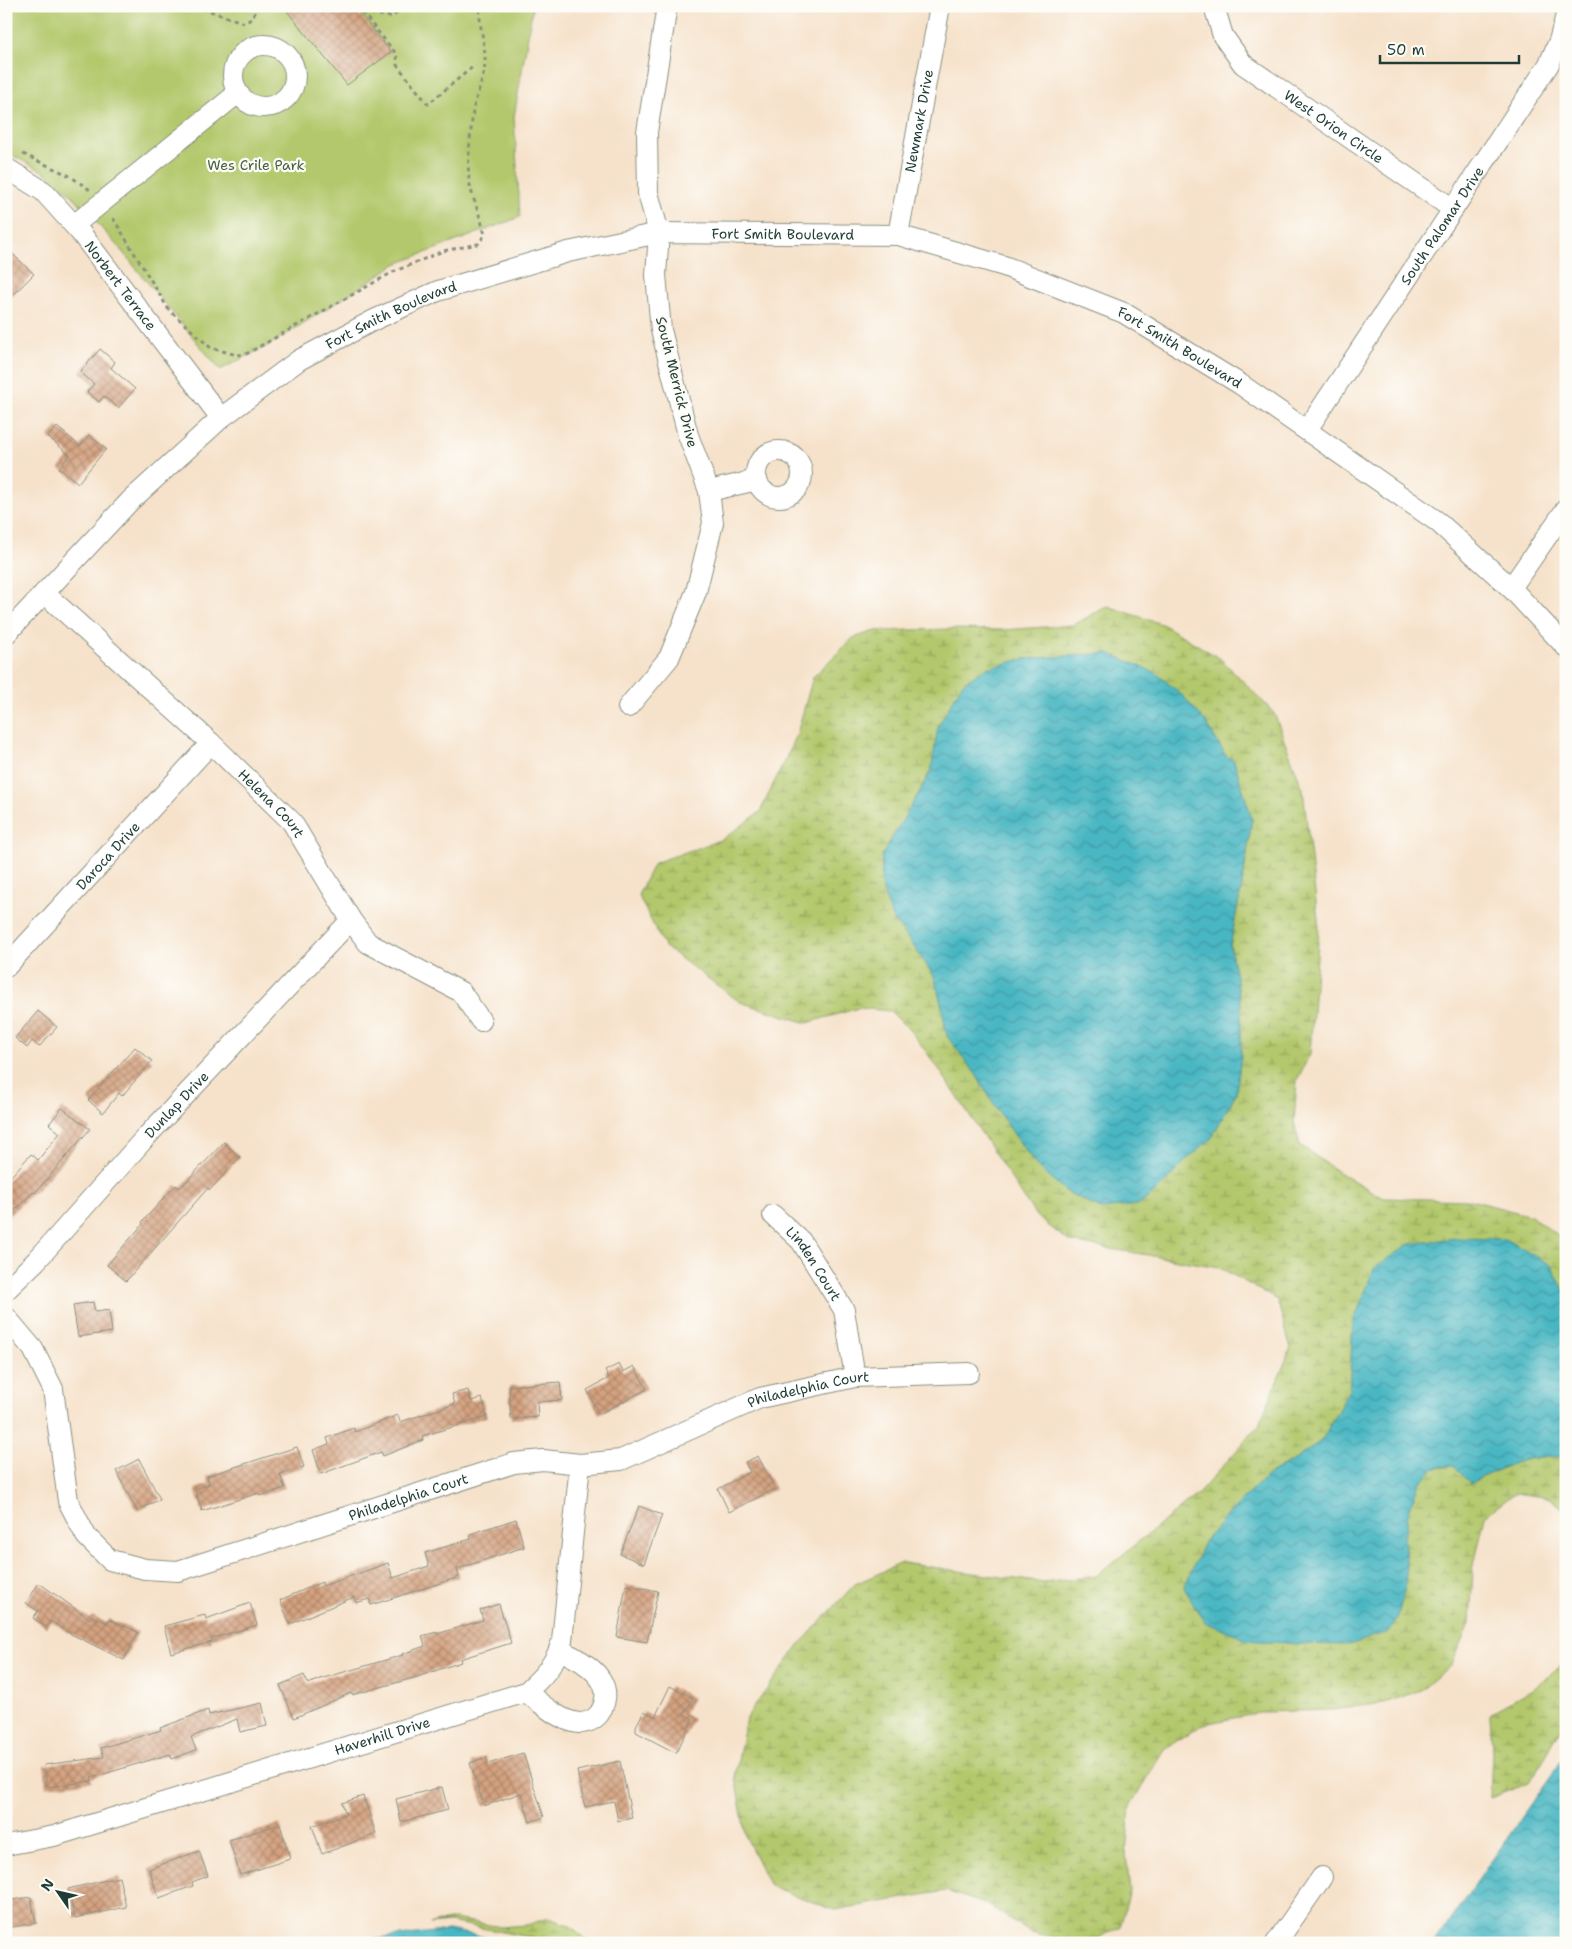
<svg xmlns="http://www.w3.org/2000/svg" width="1572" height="1949" viewBox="0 0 1572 1949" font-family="'Shantell Sans',sans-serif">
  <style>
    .wetland { fill: url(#wetland-marsh); stroke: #698250; fill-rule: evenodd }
    .green { fill: #b3c86c; stroke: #698250 }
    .water { fill: url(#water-waves); stroke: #347a7c }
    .building { fill: url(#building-cross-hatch) }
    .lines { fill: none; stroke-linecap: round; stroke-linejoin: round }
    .minor-casing { stroke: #8a9080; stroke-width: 22 }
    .path { stroke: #8a9080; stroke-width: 3; stroke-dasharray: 4 4; stroke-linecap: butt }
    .minor { stroke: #fff; stroke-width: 20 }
    .labels { text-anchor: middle; stroke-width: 4.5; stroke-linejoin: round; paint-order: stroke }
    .street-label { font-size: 14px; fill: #1f3d34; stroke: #fdfcf7 }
    .park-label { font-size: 14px; fill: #446042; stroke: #fdfcf7 }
  </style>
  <defs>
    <pattern id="wetland-marsh" width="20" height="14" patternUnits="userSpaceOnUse" patternTransform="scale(1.25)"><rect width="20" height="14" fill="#b3c86c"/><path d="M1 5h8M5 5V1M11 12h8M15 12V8" fill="none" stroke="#91a45a"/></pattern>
    <pattern id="water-waves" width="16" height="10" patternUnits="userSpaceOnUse" patternTransform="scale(1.25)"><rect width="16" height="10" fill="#49b7c3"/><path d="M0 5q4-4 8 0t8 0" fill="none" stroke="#3c969f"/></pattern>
    <pattern id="building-cross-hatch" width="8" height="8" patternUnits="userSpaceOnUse" patternTransform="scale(1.25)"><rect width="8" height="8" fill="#d5a280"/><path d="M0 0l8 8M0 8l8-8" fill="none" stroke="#ac856a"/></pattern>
  </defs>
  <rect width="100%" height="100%" fill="#fdfcf7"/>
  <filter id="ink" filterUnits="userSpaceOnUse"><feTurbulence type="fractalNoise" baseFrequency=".02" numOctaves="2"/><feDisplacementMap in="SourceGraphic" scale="10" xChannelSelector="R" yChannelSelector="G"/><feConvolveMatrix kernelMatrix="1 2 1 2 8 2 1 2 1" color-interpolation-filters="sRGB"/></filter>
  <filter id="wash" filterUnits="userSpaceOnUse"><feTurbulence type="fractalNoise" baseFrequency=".0096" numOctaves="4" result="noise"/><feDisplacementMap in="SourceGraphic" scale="20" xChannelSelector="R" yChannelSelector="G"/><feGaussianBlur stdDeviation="1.12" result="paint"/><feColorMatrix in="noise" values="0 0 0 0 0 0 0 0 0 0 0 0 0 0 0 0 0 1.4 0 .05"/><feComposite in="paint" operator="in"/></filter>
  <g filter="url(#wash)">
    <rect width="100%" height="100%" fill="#f6e2cb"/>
    <path class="wetland" d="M1108,606l56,19 57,34 53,54 29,76 16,139 -9,126 -13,26 -3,42 6,23 38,27 46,26 87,2 60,16 35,26v52l-15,-29 -198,58 -3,67 -28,50 -26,19 -28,16 -30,29 -34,38 193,77 8,-31 1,-26 -2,-23 4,-31 11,-24 16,-16 19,-3 16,18c34,-16 57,-30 96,-26v54l-16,-13 -35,-5 -30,23 -12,54 -3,54 -18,40 -31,26 -37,13 -52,7 -68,2 -60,12 -40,25 -34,57 -4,49 4,36 -10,36 -31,16h-17l-41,-10 -43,-28 -42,-14 -112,19 -64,-24 -24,-49 -11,-60 11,-59 53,-73 56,-61 47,-21 142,20 52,-7 103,-83 60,-68 32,-77 -14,-48 -58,-33 -149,-25 -34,-26 -97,-147 -27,-36 -22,-22 -31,-3 -52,15 -67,-21 -76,-56 -26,-51 16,-32 69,-24 37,-27 36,-75 17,-60 40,-39 22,-7 77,-2 50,1 71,-5zM1109,653l46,20 27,22 23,26 20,34 9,6 18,58 -8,55 -14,72 11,58v52l-5,37 -25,46 -25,21 -24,26 -23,19 -101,-37 -39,-55 -22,-37 -36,-73 -7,-27 -24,-35 -18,-23 -10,-63 23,-37 81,-150 38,-9z
      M1566,1660v59l-18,33 -19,31 -39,15 2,-46 -2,-39 46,-26z
      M548,1918l21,7 22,18h-52l-6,-5 -83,-16 -20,2 24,-5 47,8 26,-2z"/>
    <path class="green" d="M6,6h527l-19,111 6,100 -124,47 -125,80 -51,26 -100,-121 -47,-53 -27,-23 -40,-21z"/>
    <path class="water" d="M1109,653l47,20 26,22 23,26 20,34 9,6 18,58 -8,55 -14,72 11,58v52l-5,37 -25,46 -25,21 -24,26 -23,19 -38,4 -34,-17 -29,-24 -39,-55 -22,-37 -30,-40 -6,-33 -7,-27 -24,-35 -18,-23 -11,-33 1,-30 49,-83 7,-46 24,-42 24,-16 38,-9z
      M1456,1238l49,1 46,26 15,29v163c-39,-4 -62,10 -96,26l-16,-18 -19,3 -16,16 -10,24 -5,31 2,23 -1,26 -8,31 -9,13 -39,13 -52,-1 -50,-4 -42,-18 -21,-34 20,-46 34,-38 30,-29 28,-16 26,-19 27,-50 4,-67 21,-55 35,-24z
      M1566,1754v189h-132z
      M449,1930l65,13h-171z"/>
    <g id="blocks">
      <path class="building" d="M283,6h71l37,46 -44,33z
        M6,248l28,26 -28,28z
        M100,349l15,13 -4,6 24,21 -17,19 -14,-12 -5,6 -12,-10 7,-8 -14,-12z
        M57,427l23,19 9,-11 17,14 -28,34 -19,-15 11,-13 -22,-18z
        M38,1011l19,16 -18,20 -7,-6 -5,7 -12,-10z
        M135,1047l17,14 -30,35 -3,-3 -16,20 -15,-13z
        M62,1108l28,21 -55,64 -2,-1 -27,27v-37l25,-28 7,6 22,-27 -11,-9z
        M224,1142l16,15 -30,33 -2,-2 -82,93 -19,-16 36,-41 -1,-2 34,-37 4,3z
        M93,1302l2,10 14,-2 3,22 -34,5 -5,-32z
        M619,1364l4,8 11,-6 13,23 -48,25 -12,-24 22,-12 -4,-7z
        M560,1382l2,18 -25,2 1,15 -27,2 -2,-33z
        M468,1390l3,11 11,-3 5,19 -65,19 1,4 -40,16 -2,-4 -60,22 -8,-24 16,-6 -2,-6 27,-10 1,4 43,-17 2,7 55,-18 -3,-10z
        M297,1447l7,20 -24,7 5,14 -25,8 -1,-3 -57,18 -7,-22 14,-5 -2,-8z
        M758,1456l17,33 -46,23 -11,-23 32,-17 -5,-10z
        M139,1459l21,40 -23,12 -21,-40z
        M639,1506l23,9 -18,49 -24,-10z
        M516,1519l8,28 -67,22 2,8 -88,28 -2,-6 -13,4 -2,-6 -64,27 -10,-24 42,-18 1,4 65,-23 5,15 36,-12 -4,-13 46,-14 -1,-5z
        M39,1583l51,36 2,-3 15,7 2,-4 29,13 -14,28 -57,-28 -16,-11 -5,6 -13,-9 5,-7 -12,-8z
        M626,1585l32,6 -11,51 -30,-5z
        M250,1603l7,22 -46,14 1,3 -41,11 -7,-27 41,-11 1,4z
        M499,1604l12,39 -51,16 1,3 -44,15 -65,18 -1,-2 -57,25 -14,-33 24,-10 4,9 12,-5 83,-24 -1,-1 23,-8 -3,-10 15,-4v2l46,-14 -3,-10z
        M670,1686l23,12 -9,16 9,5 -17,34 -40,-21v-6l8,-15 11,6z
        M262,1703l5,23 -27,6 -3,-13 -46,18 5,13 -24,9 -2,-5 -79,24 1,3 -45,6 -3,-22 60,-8 -3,-9 60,-18 -1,-2 48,-18 1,5z
        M523,1753l21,64 -14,5 -9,-29 -37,13 -14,-43 16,-6 2,7z
        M620,1761l12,57 -14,3 -4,-20 -29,6 -8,-36z
        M442,1787l6,23 -47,12 -5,-23z
        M363,1796l13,38 -54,20 -10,-28 34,-12 -4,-11z
        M280,1824l10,35 -50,16 -11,-35z
        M199,1851l9,25 -16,6 1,4 -34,12 -10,-29z
        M119,1877l7,30 -51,11 -7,-29z
        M31,1897l5,26 -30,5v-27z"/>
    </g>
  </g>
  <g filter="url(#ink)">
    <use href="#blocks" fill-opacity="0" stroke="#8a9080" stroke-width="1"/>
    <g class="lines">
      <defs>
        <g id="minor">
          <path id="s1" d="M1214,6l9,30 20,28 210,145"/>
          <circle cx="264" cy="76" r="31"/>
          <path id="s2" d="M6,168l37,23 37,41 141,186"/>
          <path d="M74,225l164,-132"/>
          <path id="s3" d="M898,235l42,-229"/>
          <path id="s4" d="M1307,430l242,-366 10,-23 7,-26"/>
          <circle cx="779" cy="474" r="23"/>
          <path d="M709,491l48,-11"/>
          <path d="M1511,588l55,-79"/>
          <path id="s5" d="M44,593l167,150 81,79 59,98 17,23 93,49 20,29"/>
          <path id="s6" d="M6,634l124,-133 91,-83 78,-58 75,-40 64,-29 130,-39 91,-19 239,2 106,31 120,47 116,71 198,138 73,66 55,59"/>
          <path d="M628,707l41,-49 27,-66 17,-69 -4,-32 -21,-56 -27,-105 -5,-55 3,-42 -11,-40 -1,-61 20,-126"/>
          <path id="s7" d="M6,967l205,-224"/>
          <path id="s8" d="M773,1215l28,26 43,69 11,67"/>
          <path id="s9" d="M6,1290l30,-29 109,-123 206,-218"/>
          <path id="s10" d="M6,1317l27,32 20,40 15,112 18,35 24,24 35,9 33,2 336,-108 29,-3 37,4 41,-4 139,-62 95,-21 114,-4"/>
          <path d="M526,1692c15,11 33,29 53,31 8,0 15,-3 20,-9 21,-32 -14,-53 -40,-64"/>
          <path id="s11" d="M6,1845l48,-9 472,-144c17,-15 30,-29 36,-51l18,-177"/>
          <path d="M1276,1943l46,-66"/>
        </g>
      </defs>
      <use href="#minor" class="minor-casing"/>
      <path class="path" d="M195,6l50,17 6,-4 8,-13
        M357,6l40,49v10l31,39 47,-39
        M363,12l29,5 14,-11
        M6,146l7,3
        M23,154l47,22 20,14
        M113,218l56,92 42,38 26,7 9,-1 147,-82 50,-21 35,-7 7,-9c-4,-19 -13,-36 -16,-55 -2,-18 2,-50 4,-69 3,-16 11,-31 12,-48 1,-19 -7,-37 -5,-57"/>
      <use href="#minor" class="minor"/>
    </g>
  </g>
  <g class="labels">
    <g class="street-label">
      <text dy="5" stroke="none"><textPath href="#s3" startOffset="116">Newmark Drive</textPath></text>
      <text dy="5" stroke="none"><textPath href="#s1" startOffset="176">West Orion Circle</textPath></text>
      <text dy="5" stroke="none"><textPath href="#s4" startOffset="245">South Palomar Drive</textPath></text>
      <text dy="5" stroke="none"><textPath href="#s6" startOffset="910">Fort Smith Boulevard</textPath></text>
      <text dy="5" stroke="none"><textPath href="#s2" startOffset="166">Norbert Terrace</textPath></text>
      <text dy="5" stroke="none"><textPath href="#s6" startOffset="505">Fort Smith Boulevard</textPath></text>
      <text dy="5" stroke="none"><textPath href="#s6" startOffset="1330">Fort Smith Boulevard</textPath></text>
      <text transform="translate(677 382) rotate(76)" y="5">South Merrick Drive</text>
      <text dy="5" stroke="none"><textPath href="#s5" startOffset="310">Helena Court</textPath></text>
      <text dy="5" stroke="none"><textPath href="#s7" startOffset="151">Daroca Drive</textPath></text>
      <text dy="5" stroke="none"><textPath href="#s9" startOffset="252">Dunlap Drive</textPath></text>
      <text dy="5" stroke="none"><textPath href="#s8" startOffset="64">Linden Court</textPath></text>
      <text dy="5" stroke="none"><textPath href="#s10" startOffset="1004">Philadelphia Court</textPath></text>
      <text dy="5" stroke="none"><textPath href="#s10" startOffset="584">Philadelphia Court</textPath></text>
      <text dy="5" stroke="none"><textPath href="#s11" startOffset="392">Haverhill Drive</textPath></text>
    </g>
    <g class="park-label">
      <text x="256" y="170">Wes Crile Park</text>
    </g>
  </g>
  <rect width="1572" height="1949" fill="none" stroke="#fdfcf7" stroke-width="25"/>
  <g transform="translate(58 1892) rotate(304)" stroke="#fdfcf7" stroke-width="4" paint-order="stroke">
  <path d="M0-4L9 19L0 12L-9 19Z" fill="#1f3d34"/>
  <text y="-8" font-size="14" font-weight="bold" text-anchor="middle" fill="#1f3d34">N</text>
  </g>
  <path d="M1380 55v8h139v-8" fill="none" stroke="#1f3d34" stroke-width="2.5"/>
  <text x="1387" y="55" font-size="15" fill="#1f3d34" stroke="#fdfcf7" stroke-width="4" paint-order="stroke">50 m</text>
</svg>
